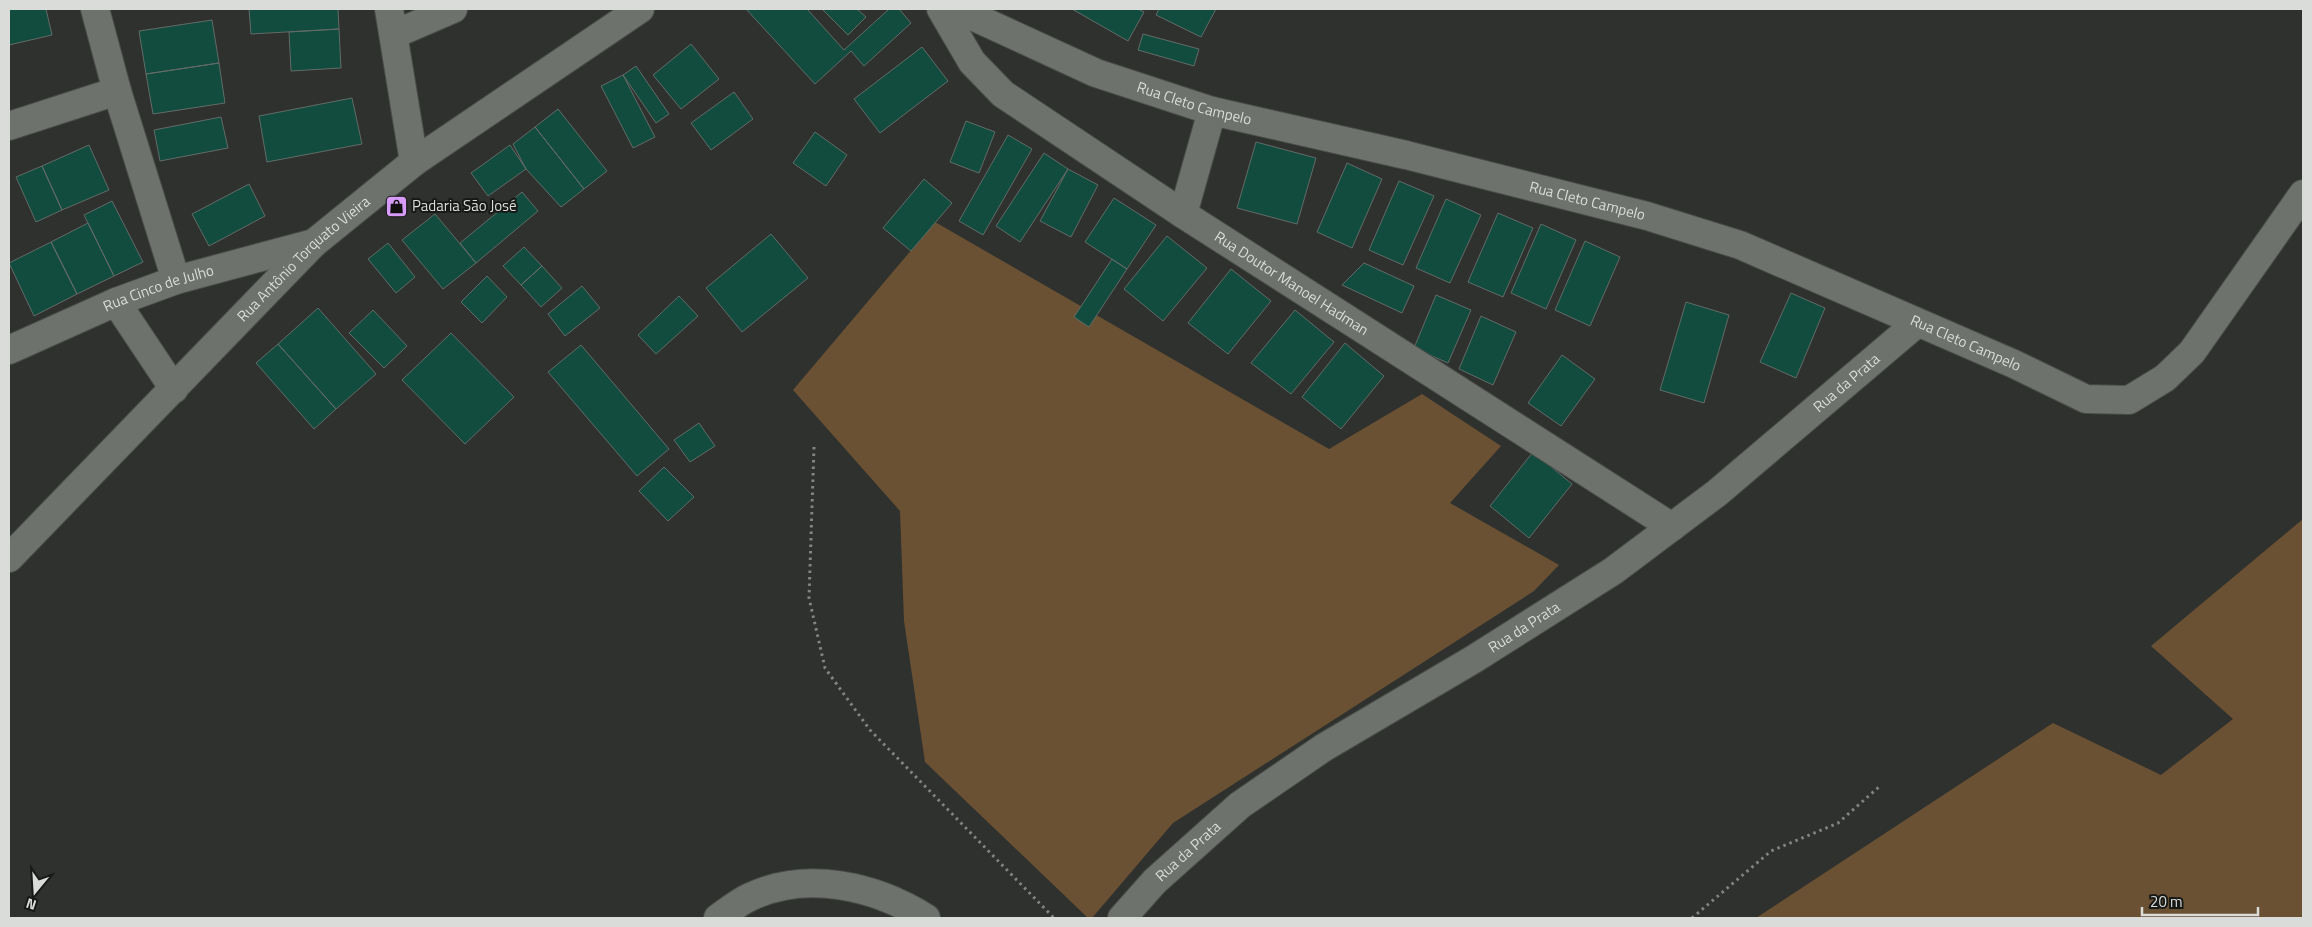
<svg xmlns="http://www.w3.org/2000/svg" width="2312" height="927" viewBox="0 0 2312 927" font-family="'Titillium Web',sans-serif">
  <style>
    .green { fill: #6b5134 }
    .building { fill: #124c3e; stroke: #636b68 }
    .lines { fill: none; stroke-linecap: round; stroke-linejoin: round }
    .minor-casing { stroke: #494c48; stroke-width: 30 }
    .path { stroke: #828581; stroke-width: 3; stroke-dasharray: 2.5 4; stroke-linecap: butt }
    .minor { stroke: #6d726c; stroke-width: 28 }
    .labels { text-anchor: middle; stroke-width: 4; stroke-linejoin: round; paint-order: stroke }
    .street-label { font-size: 15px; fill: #d9dcd8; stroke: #171916 }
    .poi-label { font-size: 15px; fill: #d9dcd8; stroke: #171916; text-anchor: start }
  </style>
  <rect width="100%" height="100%" fill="#2e312d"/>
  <path class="green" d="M935,222l394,227 93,-55 79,52 -51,57 109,62 -25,26 -361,232 -81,95h-4l-163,-156 -21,-141 -4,-110 -107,-121z
    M2303,519v399h-547l297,-195 108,52 72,-56 -82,-73z"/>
  <path class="building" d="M9,9h37l6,26 -43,10z
    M249,9h89l1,20 -88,5z
    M746,9h61l37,41 45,-41h10l12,14 -47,43 -13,-15 -36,33z
    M822,9h35l9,8 -18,18z
    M1072,9h66l6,3 -16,29z
    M1159,9h57l-15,28 -45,-22z
    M212,20l7,43 -73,11 -7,-43z
    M339,29l2,39 -50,3 -2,-39z
    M1143,34l56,15 -5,17 -56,-16z
    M691,44l28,35 -38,30 -28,-34z
    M922,47l26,34 -68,52 -26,-34z
    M219,63l6,40 -72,11 -7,-40z
    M636,66l33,48 -13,9 -33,-48z
    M623,75l32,62 -22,11 -32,-62z
    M734,92l19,27 -42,31 -20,-27z
    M352,98l10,46 -95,18 -8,-46z
    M558,109l49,62 -23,18 -49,-62z
    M221,117l7,31 -68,13 -6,-31z
    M966,121l29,11 -16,41 -29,-11z
    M535,127l49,62 -23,18 -35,-38 -13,-25z
    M815,132l32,23 -21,31 -33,-23z
    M1008,135l24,14 -49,86 -24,-14z
    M1256,142l60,16 -19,66 -60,-16z
    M89,145l20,45 -47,20 -20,-44z
    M510,145l16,24 -38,27 -17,-23z
    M1044,153l24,16 -48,73 -24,-16z
    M1347,163l35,16 -30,69 -35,-16z
    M42,166l20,44 -26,12 -20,-45z
    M1068,169l30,16 -27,52 -31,-16z
    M924,179l28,24 -41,48 -28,-23z
    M1399,181l35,15 -31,69 -34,-15z
    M249,184l16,32 -56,30 -17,-32z
    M522,192l16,19 -62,52 -16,-20z
    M1114,198l42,27 -29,44 -42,-27z
    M1446,199l35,16 -31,68 -34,-15z
    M112,201l31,61 -29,14 -30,-61z
    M1498,213l35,15 -30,69 -35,-15z
    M435,214l41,49 -33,26 -41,-49z
    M88,223l26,53 -37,18 -26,-52z
    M1541,224l35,16 -30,69 -35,-16z
    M771,234l37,44 -66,54 -36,-44z
    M1167,236l40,32 -44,53 -39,-32z
    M1585,241l35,16 -30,69 -35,-16z
    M51,242l26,52 -43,22 -25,-53z
    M388,243l27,34 -19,16 -28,-34z
    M524,247l18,19 -21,19 -18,-19z
    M1112,259l15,10 -38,58 -15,-10z
    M1364,263l50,23 -12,27 -60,-28z
    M542,266l20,22 -21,19 -20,-22z
    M1231,269l40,32 -43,53 -40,-31z
    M487,276l20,21 -25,26 -21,-21z
    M582,286l18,22 -35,28 -17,-22z
    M1791,293l34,15 -29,70 -36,-16z
    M1436,295l35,15 -23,53 -34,-15z
    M679,296l19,20 -42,38 -18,-19z
    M1686,302l43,13 -25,88 -44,-13z
    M318,308l58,66 -40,35 -58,-65z
    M373,310l34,36 -23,22 -35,-35z
    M1295,310l39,32 -43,52 -40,-31z
    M1481,316l35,16 -23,53 -34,-16z
    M451,333l63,64 -49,47 -63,-64z
    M1345,343l39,33 -43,53 -39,-32z
    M278,344l58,65 -22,20 -58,-66z
    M581,345l88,104 -32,27 -89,-104z
    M1562,355l33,24 -34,47 -33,-23z
    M699,423l16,23 -25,16 -16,-22z
    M1533,452l39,32 -43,54 -39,-32z
    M664,467l30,30 -26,24 -29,-30z"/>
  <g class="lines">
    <defs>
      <g id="minor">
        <path d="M95,9l22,82 59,189"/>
        <path d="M389,9l25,153"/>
        <path id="s1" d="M941,9l31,53 31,32 180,120 489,313"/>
        <path id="s2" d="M957,9l139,64 116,38 194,44 241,61 93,29 274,119 72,35 43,1 36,-22 27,-26 111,-158"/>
        <path d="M395,34l58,-25"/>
        <path d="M9,126l108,-35"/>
        <path d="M1183,214l29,-103"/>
        <path d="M116,302l58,87"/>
        <path id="s3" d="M9,350l107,-48 60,-22 138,-37"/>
        <path id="s4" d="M9,558l305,-315 100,-81 226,-153"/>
        <path d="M718,918c10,-7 21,-16 32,-21 57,-27 125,-11 176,21"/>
        <path id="s5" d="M1122,918l33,-37 85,-76 83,-57 151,-89 139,-88 104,-78 200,-170"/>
      </g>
    </defs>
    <use href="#minor" class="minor-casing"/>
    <path class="path" d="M814,447l-5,151 16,70 45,62 184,188
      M1692,918l79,-67 67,-28 42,-37"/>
    <use href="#minor" class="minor"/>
  </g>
  <defs>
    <symbol id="shop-square" viewBox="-11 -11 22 22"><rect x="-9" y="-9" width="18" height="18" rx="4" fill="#d79bf9" stroke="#171916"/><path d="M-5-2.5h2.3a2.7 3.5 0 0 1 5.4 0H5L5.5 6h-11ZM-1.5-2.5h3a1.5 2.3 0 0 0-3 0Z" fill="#111"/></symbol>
  </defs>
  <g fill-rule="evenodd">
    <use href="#shop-square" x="384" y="194" width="25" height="25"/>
  </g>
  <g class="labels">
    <g class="street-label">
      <text dy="5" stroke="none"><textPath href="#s2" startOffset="256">Rua Cleto Campelo</textPath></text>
      <text dy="5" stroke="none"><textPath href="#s2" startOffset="661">Rua Cleto Campelo</textPath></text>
      <text dy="5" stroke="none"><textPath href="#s4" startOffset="420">Rua Antônio Torquato Vieira</textPath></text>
      <text dy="5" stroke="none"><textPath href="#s1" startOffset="451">Rua Doutor Manoel Hadman</textPath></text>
      <text dy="5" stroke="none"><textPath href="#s3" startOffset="162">Rua Cinco de Julho</textPath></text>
      <text dy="5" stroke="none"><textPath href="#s2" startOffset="1066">Rua Cleto Campelo</textPath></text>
      <text dy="5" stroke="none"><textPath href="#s5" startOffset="904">Rua da Prata</textPath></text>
      <text dy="5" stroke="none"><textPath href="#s5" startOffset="499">Rua da Prata</textPath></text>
      <text dy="5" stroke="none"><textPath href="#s5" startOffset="94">Rua da Prata</textPath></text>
    </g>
    <g class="poi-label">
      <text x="412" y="211">Padaria São José</text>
    </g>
  </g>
  <rect width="2312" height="927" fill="none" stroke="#d9dcd8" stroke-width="20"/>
  <g transform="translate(35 892) rotate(198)" stroke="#171916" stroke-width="4" paint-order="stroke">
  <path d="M0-4L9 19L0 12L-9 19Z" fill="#d9dcd8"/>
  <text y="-8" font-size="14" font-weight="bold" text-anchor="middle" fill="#d9dcd8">N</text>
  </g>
  <path d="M2142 907v8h116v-8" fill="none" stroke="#d9dcd8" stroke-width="2.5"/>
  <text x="2150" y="907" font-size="15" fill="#d9dcd8" stroke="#171916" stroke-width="4" paint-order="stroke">20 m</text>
</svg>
